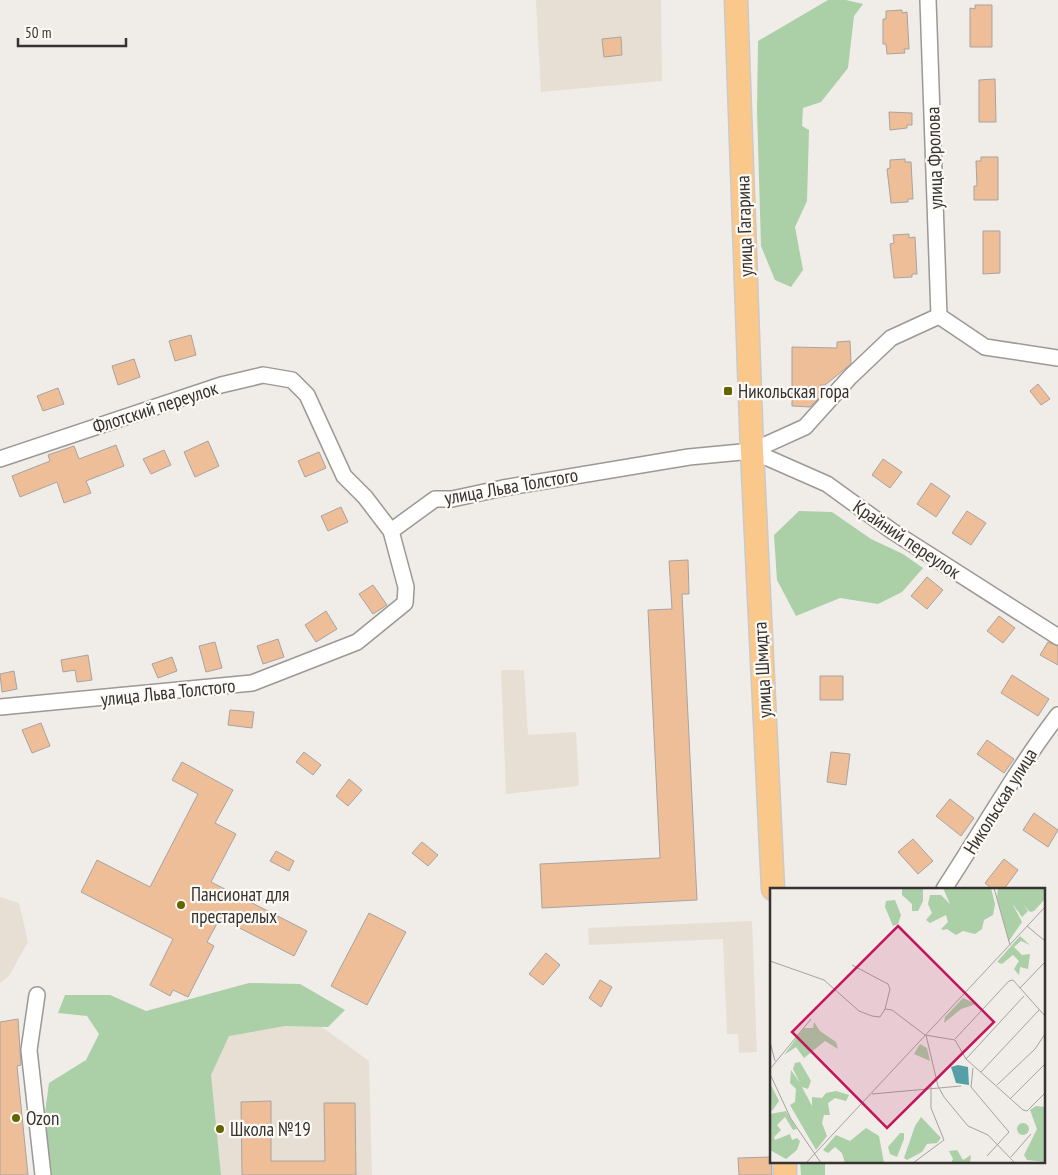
<svg xmlns="http://www.w3.org/2000/svg" width="1058" height="1175" viewBox="0 0 1058 1175" font-family="'PT Sans Narrow',sans-serif">
  <style>
    .built { fill: #e8dfd4 }
    .green { fill: #abcfa6 }
    .building { fill: #eebe99; stroke: #a8a3a0 }
    .lines { fill: none; stroke-linecap: round; stroke-linejoin: round }
    .street-casing { stroke: #9c9994; stroke-width: 18 }
    .primary-casing { stroke: #cacac9; stroke-width: 25 }
    .street { stroke: #fff; stroke-width: 15 }
    .primary { stroke: #fbc88c; stroke-width: 22 }
    .poi-dot { fill: #656500; stroke: #fdfaf5; stroke-width: 2 }
    .labels { text-anchor: middle; stroke-width: 4.5; stroke-linejoin: round; paint-order: stroke }
    .street-label { font-size: 19px; fill: #343331; stroke: #fdfaf5 }
    .poi-label { font-size: 19px; fill: #343331; stroke: #fdfaf5; text-anchor: start }
    .inset-road { fill: none; stroke: #a5a29f; stroke-width: 1 }
    .view { fill: #c2185b; fill-opacity: 0.15; stroke: #c2185b; stroke-width: 2.5 }
    .inset-edge { fill: none; stroke: #343331; stroke-width: 2.5 }
  </style>
  <rect width="100%" height="100%" fill="#f0ece8"/>
  <path class="built" d="M536,0h125l1,81 -121,11z
    M501,670h23l4,65 48,-3 3,54 -73,8z
    M0,897l19,6 9,39 -19,34 -9,7z
    M752,921l5,131 -18,1 -1,-19h-11l-4,-95 -134,6 -1,-17z
    M297,1009l72,52 3,114h-300l42,-146z"/>
  <path class="green" d="M828,0h18l17,4 -9,12 -6,52 -27,34 -18,6 -1,18 7,4 -2,71 -12,26 8,43 -12,17 -16,-7 -14,-34 -4,-137 1,-68z
    M799,511l33,1 39,27 32,15 20,14 -21,24 -24,12 -38,-6 -44,18 -19,-36 -3,-45z
    M249,983l51,1 45,26 -17,17 -43,-1 -56,10 -18,39 10,100h-169l-8,-55 5,-37 37,-23 13,-26 -12,-18 -29,-3 7,-18h45l36,16z
    M800,1161h25v14h-24z"/>
  <path class="building" d="M975,5h17v42h-22v-39l5,1z
    M902,10v3l5,-1 2,37h-5l1,4 -18,1 -1,-10h-3v-25h3v-8z
    M621,37l1,18 -18,2 -2,-18z
    M995,79l1,43h-17v-42z
    M889,112l23,1v12h-5v3l-17,2z
    M981,157h17v43h-24v-14h3l-1,-25h5z
    M905,159v3h6l2,37h-5v3l-17,1 -4,-34 3,-1v-8z
    M983,231h17v42l-17,1z
    M909,234v4l6,-1 2,37h-5v3l-18,1 -4,-34 4,-1 -1,-8z
    M191,335l5,20 -21,6 -6,-20z
    M850,341l1,23 -26,21h-5l-1,13 -9,9 -18,-1v-59l45,1v-6z
    M134,359l6,18 -22,8 -6,-19z
    M1038,384l12,15 -9,6 -11,-14z
    M58,388l6,16 -21,7 -6,-15z
    M208,441l11,25 -24,11 -11,-25z
    M116,445l8,21 -38,15 5,12 -27,10 -7,-21 -37,15 -8,-21 38,-15 -2,-6 26,-9 5,13z
    M164,450l7,15 -20,9 -8,-15z
    M319,452l7,16 -21,9 -7,-16z
    M883,459l19,13 -12,16 -18,-13z
    M931,483l19,13 -14,21 -19,-13z
    M341,507l7,15 -20,9 -7,-15z
    M967,511l19,12 -15,22 -19,-12z
    M688,560l1,34h-7l15,306 -155,8 -2,-44 120,-6 -12,-248 24,-1 -3,-48z
    M927,577l16,13 -16,19 -16,-13z
    M373,585l14,20 -14,9 -14,-20z
    M326,611l11,18 -21,13 -11,-17z
    M999,616l16,12 -12,15 -16,-12z
    M278,639l6,18 -21,7 -6,-18z
    M215,642l7,26 -16,4 -7,-26z
    M1048,642l10,4v19l-18,-10z
    M88,655l4,25 -15,2 -2,-12 -12,2 -2,-12z
    M172,657l5,14 -19,7 -6,-14z
    M14,671l3,18 -15,3 -2,-18z
    M1012,675l37,24 -11,17 -37,-23z
    M820,676h23v24h-23z
    M230,710l24,2 -2,16 -24,-3z
    M41,723l9,23 -18,7 -10,-23z
    M987,740l27,19 -10,14 -27,-19z
    M304,752l17,13 -8,10 -17,-13z
    M831,752l19,2 -4,31 -19,-3z
    M182,762l51,28 -18,33 21,11 -25,48 96,49 -13,25 -74,-38 -13,24 7,4 -26,51 -15,-7 -3,6 -20,-11 23,-46 -92,-47 16,-32 53,27 48,-93 -26,-14z
    M349,779l13,11 -14,16 -12,-10z
    M950,799l24,19 -13,18 -25,-20z
    M1034,813l24,17 -10,17 -25,-17z
    M913,839l20,22 -15,13 -20,-22z
    M422,842l16,13 -10,11 -16,-13z
    M276,851l18,10 -5,10 -19,-10z
    M1004,859l14,11 -14,19h-12l-7,-6z
    M369,913l37,19 -39,73 -36,-19z
    M546,953l14,12 -17,20 -14,-11z
    M600,980l12,7 -11,20 -12,-9z
    M18,1019l3,46 -4,1 11,109h-28v-153z
    M271,1101v60h54l-1,-58h31l1,72h-114l-1,-73z
    M771,1157l1,18h-33l-1,-17z"/>
  <g class="lines">
    <defs>
      <path id="street" d="M928,0l11,316
        M752,451l75,33 65,47 166,106
        M0,459l221,-74 42,-10 29,5 15,15 37,81 21,21 26,34
        M0,707l252,-24 105,-41 48,-39 1,-16 -15,-56 44,-32h17l51,-11 186,-31 63,-6 53,-24 45,-50 41,-39 48,-22 46,31 73,11
        M944,889c38,-58 72,-119 114,-174
        M37,995l-8,55 14,125"/>
      <path id="primary" d="M736,0l16,451 21,438
        M785,1161v14"/>
    </defs>
    <use href="#street" class="street-casing"/>
    <use href="#primary" class="primary-casing"/>
    <use href="#street" class="street"/>
    <use href="#primary" class="primary"/>
  </g>
  <g class="poi-dot">
    <rect x="723" y="386" width="10" height="10" rx="2.5"/>
    <circle cx="181" cy="905" r="5"/>
    <circle cx="16" cy="1118" r="5"/>
    <circle cx="220" cy="1129" r="5"/>
  </g>
  <g class="labels">
    <g class="street-label">
      <text transform="translate(934 158) rotate(-92)" y="7">улица Фролова</text>
      <text transform="translate(744 226) rotate(-92)" y="7">улица Гагарина</text>
      <text transform="translate(155 407) rotate(-18)" y="7">Флотский переулок</text>
      <text transform="translate(511 486) rotate(-10)" y="7">улица Льва Толстого</text>
      <text transform="translate(907 539) rotate(34)" y="7">Крайний переулок</text>
      <text transform="translate(762 670) rotate(-93)" y="7">улица Шмидта</text>
      <text transform="translate(168 692) rotate(-6)" y="7">улица Льва Толстого</text>
      <text transform="translate(1000 801) rotate(-58)" y="7">Никольская улица</text>
    </g>
    <g class="poi-label">
      <text x="738" y="398">Никольская гора</text>
      <text x="191" y="901">Пансионат для<tspan x="191" dy="22">престарелых</tspan></text>
      <text x="26" y="1125">Ozon</text>
      <text x="230" y="1136">Школа №19</text>
    </g>
  </g>
  <g transform="translate(770 888)">
    <rect width="275" height="275" fill="#f0ece8"/>
    <path d="M132,0h21v13l-5,10h-6v-7l-10,-9zM173,0h48l4,16 -2,11 -9,5 -2,9 -7,5 -12,-3 -7,4 -9,-6 -4,1 -2,-1 7,-7 -2,-7 -16,8 -4,-3 6,-7 -4,-9 2,-9h11l9,9zM228,0h47v11l-11,12 -4,1 -7,-8 5,7 -6,6 -10,-14 10,19 -13,19 -12,-44zM125,12l6,15 -3,9 -5,2 -8,-19 1,-6zM250,48l10,9 -9,-4 -7,6 8,8 8,-1 -2,15 -8,-2 -1,8 -5,-6 5,-8 -6,-6 -11,9 -5,-2zM193,110l13,6 -15,5 -17,14 1,-6zM44,134l6,9 16,11 2,7 -13,-8 -21,17 -8,-11 -12,8 20,-27h9zM150,156l7,4 3,13 -16,-7zM30,174l11,19 -3,8 -6,-2 10,19v-9l10,1 4,-5 10,-2 13,4 -3,6 -11,-3 -7,5 2,12h-6l-2,8 5,13 -11,14 -26,-45 5,-3 1,-13 -6,-6 1,-13 9,13 -7,-14 2,-6zM0,195l9,18 -7,10 -2,-2zM266,218l9,1v55l-18,-2 -3,-5 13,-26 -7,-19zM16,223l11,18 -4,1 -8,-13 -8,8 4,5 -7,7 1,3 15,-6 2,6 5,-2 3,3 -3,9 -11,9 -16,-9v-36zM151,229l20,21 -4,5 -10,1 -5,8 -15,8 -3,-2 11,-32zM247 241a6 6 0 1 1 12 0a6 6 0 1 1-12 0ZM96,240l13,8 5,27h-39l-3,-10 -7,-6 -7,6 -5,-3 13,-15 14,6zM130,245h4v6l-7,18 -7,-3 -2,-7zM187,262l6,10 8,-5 -1,8h-19l2,-4 -4,-8z" fill="#abcfa6"/>
    <path d="M188,177l10,2 1,18 -13,-2 -5,-16z" fill="#569ea8"/>
    <path class="inset-road" d="M224,0l16,57M257,38l18,15M0,73l54,19 35,31 13,5 8,1 5,-8 7,1 33,25 30,5 11,19 57,51 4,1 18,-18M82,77l36,19 2,5 -5,20M250,100l25,-26M156,147l12,51 6,11 24,29 20,9 27,28M185,151l54,-58 4,-1 32,36M0,154l5,19M196,171l58,-63M203,180l-2,19 38,45 -22,24M0,181l41,-50M211,184l58,-62M0,186l21,45 30,44M227,197l38,-36 10,-15M102,206l89,-8M240,211l35,-35M241,269l20,-23M36,275l239,-256M143,275l31,-23 -13,-32v-22"/>
    <path class="view" d="M128,38l96,96 -107,106 -95,-96z"/>
    <rect width="275" height="275" class="inset-edge"/>
  </g>
  <path d="M18 38v8h108v-8" fill="none" stroke="#343331" stroke-width="2.5"/>
  <text x="25" y="38" font-size="15" fill="#343331" stroke="#fdfaf5" stroke-width="4" paint-order="stroke">50 m</text>
</svg>
